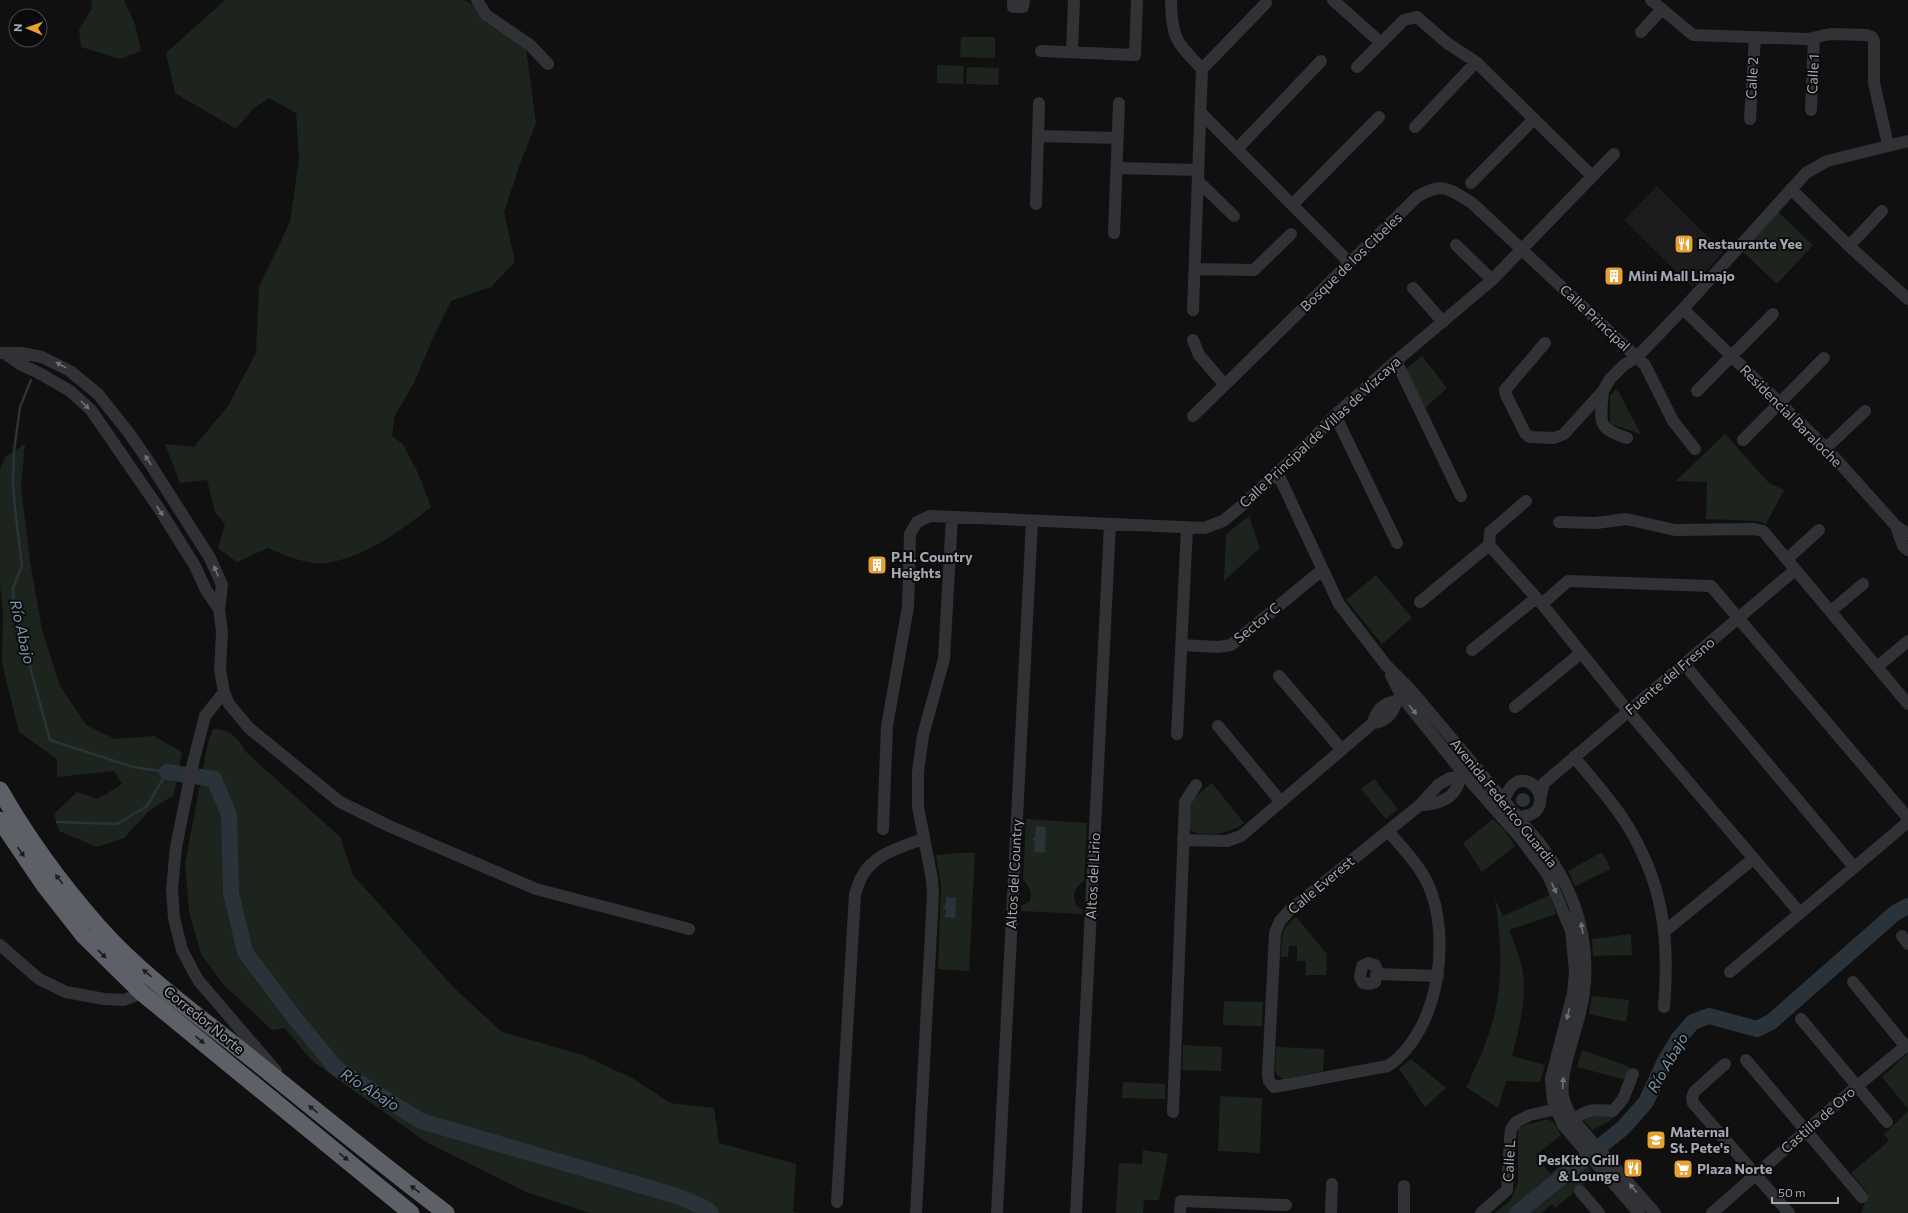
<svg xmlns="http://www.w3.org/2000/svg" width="1908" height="1213" viewBox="0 0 1908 1213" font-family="Commissioner,sans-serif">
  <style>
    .built { fill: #1c1c1e }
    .green { fill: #1d241d }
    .water { fill: #2a3339 }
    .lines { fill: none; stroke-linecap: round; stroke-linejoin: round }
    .stream { stroke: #2a3339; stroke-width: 2.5 }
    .river { stroke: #2a3339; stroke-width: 16 }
    .minor { stroke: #313236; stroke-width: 12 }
    .highway { stroke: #5d6067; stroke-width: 17 }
    .oneway { fill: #6f727a }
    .oneway2 { fill: #1b1c1e }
    .labels { text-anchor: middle; stroke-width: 4; stroke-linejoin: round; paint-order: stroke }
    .street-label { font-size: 14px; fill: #a2a7b1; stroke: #0b0b0c }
    .poi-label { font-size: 14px; font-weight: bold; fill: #a2a7b1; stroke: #0b0b0c; text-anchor: start }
    .water-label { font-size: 15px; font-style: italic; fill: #7a97ab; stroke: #0b0b0c }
  </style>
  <rect width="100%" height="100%" fill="#101011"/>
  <path class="built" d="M1657,186l66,66 -31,35 -68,-67z"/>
  <path class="green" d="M91,0h33l11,24 6,27 -21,8 -39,-12 -2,-17 13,-22z
    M225,0h239l7,3 15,20 40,25 10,75 -16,41 -16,48 11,50 -24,25 -40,14 -17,35 -20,47 -19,32 -3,21 11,8 15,29 13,34c-31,24 -64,49 -104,56 -16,3 -44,-8 -59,-15l-31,14 -19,-14 7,-24 -10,-12 -8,-32 -27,3 -15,-39 29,3 34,-41 28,-53 3,-66 31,-65 9,-63 -3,-46 -27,-15 -16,11 -17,20 -61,-36 -9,-40z
    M961,37h34v21l-35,-1z
    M937,65l27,1 -1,18 -26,-1z
    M967,67l32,1 -1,17 -32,-1z
    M1778,212l35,33 -36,39 -35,-33z
    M1422,356l25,32 -23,21 -18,-40z
    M1615,390l3,1 23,43 -31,-10v-28z
    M1725,434l44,49 15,7 -18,34 -8,-3 -52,-2 1,-37 -31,-1z
    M25,444l-4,43 9,74 12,69 18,56 26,39 29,14 39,-3 28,16 -8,43 -25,16 -25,27 -27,9 -38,-16 -5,-17 23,-22 21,7 24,-15 -8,-13 -57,6v-18l-38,-27 -17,-69 1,-52 -3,-26v-116l6,-13z
    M1249,516l11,32 -36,33 2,-47z
    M1376,575l36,43 -30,26 -36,-44z
    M213,729c17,0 25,9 33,23l94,85 13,38 102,114 47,43 78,22 54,25 36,24 44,5 5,35 77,21 -3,48 6,1h-209l-64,-21 -100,-50 -115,-82 -26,-32 -13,2 -49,-46 -22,-30 -12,-42 -4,-48 23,-122z
    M1374,779l24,30 -12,10 -25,-30z
    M1212,783l32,40c-15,11 -34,13 -52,9l-3,-4 2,-28z
    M1026,819l61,4 -3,58c-11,6 -15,23 -1,29l-1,4 -61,-3v-5l8,-4c4,-9 1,-16 -6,-22z
    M1493,819l12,12 10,15 -33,26 -19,-29z
    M1602,852l9,17 -36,17 -7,-15z
    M960,853h15l-6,118 -31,-2 3,-83 -5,-31z
    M1550,895l6,19 -47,16c5,14 12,28 14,44 3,28 -4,55 -11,82l33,9 -5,17 -34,-1 -8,27 -32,-21 6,-10 -1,-1c32,-64 34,-108 24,-177l8,17z
    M1296,917l31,37 -1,21h-20v-14h-9v-15h-8l-1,11h-7c1,-21 -2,-26 15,-40z
    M1631,934l1,21 -39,1 -1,-17z
    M1592,996l37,4 -3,22 -37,-8z
    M1224,1001l39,1 -1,24 -39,-1z
    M1183,1045l39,2 -1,24 -39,-1z
    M1276,1047l48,2 -1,22 -39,8 -6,-3 -3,-5z
    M1582,1050l48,17 -4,13 -49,-13z
    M1908,1053v56l-26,-32z
    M1411,1059l35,29 -21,19 -26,-38z
    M1123,1082l42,2v15l-43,-1z
    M1220,1096l42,2 -2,55 -42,-2z
    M1908,1111v102h-47l7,-20 -17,-20 38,-32 -5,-7z
    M1587,1116h28l-7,6 -16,8 -8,-9z
    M1548,1119l6,4 7,12 -25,20 14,19 26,-21 19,22 -40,33 -3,-4 -11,9h-46l16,-13 7,-18v-52l1,-3z
    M1143,1150l25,4 -9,46h-15l-1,13h-27l3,-50 23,1z"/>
  <path class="water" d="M1516 800a7 7 0 1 1 14 0a7 7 0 1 1-14 0Z
    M1036,826l10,1 -1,26 -11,-1 1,-10 -3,-3 3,-2z
    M946,897l10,1 -1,20 -10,-1 1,-7 -3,-3 3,-3z"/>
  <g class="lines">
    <path class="stream" d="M31,380l-11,27 -6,44 -1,31 2,27 7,57 -9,22 1,20 36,132 83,27 34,5 -20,34 -30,18 -60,-2"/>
    <path class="river" d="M167,772l47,7 15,36 2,78 14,59 49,65 42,51 85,53 256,75 28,12 6,5
      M1517,1213l106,-85 23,-26 18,-39 14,-24 15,-17 16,-6 48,13 14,-7 124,-109 13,-7"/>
    <path class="minor" d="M477,0l9,15 44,30 18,19
      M1013,0v7h10l1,-7
      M1171,0c1,40 5,41 31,69
      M1333,0l48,43
      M1651,0l42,35 115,4 22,-5 37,1 5,2 2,4v42l14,62
      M1641,32l21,-23
      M1041,51l94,4 2,-55
      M1072,52l2,-52
      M1357,67l47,-47 13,-3 30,26 29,19 116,114
      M1811,110l3,-72
      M1201,113l148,149
      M1750,119l5,-82
      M1415,127l61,-65
      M1038,136l80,2
      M1237,149l84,-88
      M1117,168l81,2
      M1198,181l36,35
      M1471,183l63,-64
      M1791,189l58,57 59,53
      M1036,204l3,-101
      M1292,205l87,-88
      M1114,233l5,-130
      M1456,245l36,35
      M1849,246l33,-35
      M1195,269l59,1 37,-36
      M1413,288l30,34
      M1683,309l143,139 70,78 12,8
      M1193,310l9,-241 64,-66
      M1193,340l6,15 25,29
      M1545,343l-40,47 1,5 19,38 5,4 24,1 10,-4 39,-43 7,-12 14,-14 13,-8 46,-48 123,-136 21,-12 81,-20
      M0,353h21l21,4 28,14 28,23 31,39 18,26 63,99 12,27 -3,24 3,23 -2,37 4,23 5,12 20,24 91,74 49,24 147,63 153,40
      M6,354l14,10 19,9 31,18 21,19 69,100 35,56 11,24 13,19
      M1396,361l65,135
      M1603,391c-2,30 -8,37 24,47
      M1697,391l76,-77
      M1335,415l62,128
      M1193,416l224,-219c25,-16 32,-8 55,6l173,162 28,56 22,28
      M1743,440l81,-82
      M1826,448l39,-37
      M1277,472l62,132 47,61 25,25 126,150c35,44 54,95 47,152 -3,31 -25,76 -21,104 2,9 6,17 11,25l81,92
      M1526,501l-36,31 -1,13 53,59 86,107 172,202
      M1559,522l37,1 30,-4 49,11 79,-1 9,2 145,173
      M1896,526l7,20 5,4
      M1787,559l32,-29
      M1420,602l69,-57
      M1542,604l26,-23 143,5 197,232
      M1831,611l32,-27
      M1181,645l37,2 13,-2 91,-75
      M1472,650l64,-52
      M1684,664l170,203
      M1877,667l31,-26
      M1391,675l11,22 62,77 58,66 26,35 23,56 4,40 -2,22 -22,86 2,22 10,24 76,88
      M1279,676l63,74
      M224,692l-19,24 -12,47 -17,84 -4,42 2,29 8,32 16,30 78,91
      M1515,707l66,-54
      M1373,723c2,-8 7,-17 16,-20 5,-2 7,-1 12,-5
      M1218,726l63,76
      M1177,734l10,-207
      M1574,757c17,21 35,40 50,63 39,61 46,116 40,187
      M1541,795l3,-12 251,-213
      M1500,804c7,-5 6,-14 14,-20 16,-12 35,12 22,27 -6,7 -16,3 -22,9
      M1420,805c14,0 30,-4 37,-18 3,-6 2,-9 7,-14
      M883,829l4,-103 21,-119 2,-73 7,-12 13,-6 274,12 19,-7 22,-18 59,-55 31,-33 61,-54 96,-81 122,-126
      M1388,831c14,16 31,34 40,53 24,53 11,148 -40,182l-114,21 -5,-6 -1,-8 7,-140 5,-12 9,-10 131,-106 18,-20 12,-7 9,-1
      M1183,840l44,1 14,-5 132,-113c12,-1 20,-9 23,-20
      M1665,931l88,-72
      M1902,936l6,8
      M0,945l39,34 27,13 38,7 20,1 18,-7
      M1368,963l7,2 2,5 -2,12 -5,2 -7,-1 -3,-6 2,-11z
      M1730,972l178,-150
      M1377,974l61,2
      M1853,982l53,65
      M1801,1019l86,103
      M1746,1060l116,137
      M1725,1064l-31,28 -2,6 1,5 96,110
      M1173,1112l12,-310 11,-17
      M1574,1121c12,-14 23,-11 39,-10l10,-12 10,-25
      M1580,1191l19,22
      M837,1202l18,-308c2,-5 4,-12 7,-18 12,-22 39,-29 61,-37
      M916,1213l17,-319 -1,-15 -14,-72v-35l5,-37 21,-76 8,-142
      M997,1213l35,-692
      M1076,1213l34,-689
      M1180,1213l1,-12 105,4
      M1331,1213l1,-29
      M1404,1213v-27
      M1481,1213l26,-23 3,-50 1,-11 5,-7 14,-7 31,-7
      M1712,1213l144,-126 52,-43"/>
    <path class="highway" d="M0,790c28,49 61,94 98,136 46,52 105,93 158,136 63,51 125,102 190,151
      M0,820l44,65 40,51 58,57 269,220"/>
  </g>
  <defs><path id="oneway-solid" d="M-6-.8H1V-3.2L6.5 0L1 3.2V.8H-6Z"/></defs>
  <g class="oneway">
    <use href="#oneway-solid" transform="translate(61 365) rotate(-151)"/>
    <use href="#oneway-solid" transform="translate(85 405) rotate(45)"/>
    <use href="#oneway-solid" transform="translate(148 460) rotate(-123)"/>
    <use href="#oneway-solid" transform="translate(160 511) rotate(56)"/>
    <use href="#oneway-solid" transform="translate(216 571) rotate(-113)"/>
    <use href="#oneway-solid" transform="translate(1413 710) rotate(51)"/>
    <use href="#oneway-solid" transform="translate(1554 888) rotate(66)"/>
    <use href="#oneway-solid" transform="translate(1582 928) rotate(-99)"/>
    <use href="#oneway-solid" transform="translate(1568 1014) rotate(103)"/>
    <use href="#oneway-solid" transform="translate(1563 1083) rotate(-87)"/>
    <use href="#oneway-solid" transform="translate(1633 1188) rotate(-131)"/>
  </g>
  <g class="oneway2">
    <use href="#oneway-solid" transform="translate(21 852) rotate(55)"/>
    <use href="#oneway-solid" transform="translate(59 879) rotate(-128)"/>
    <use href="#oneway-solid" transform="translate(102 954) rotate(44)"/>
    <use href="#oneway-solid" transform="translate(147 973) rotate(-139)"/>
    <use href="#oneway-solid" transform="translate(200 1040) rotate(39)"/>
    <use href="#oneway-solid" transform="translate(313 1109) rotate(-141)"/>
    <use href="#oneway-solid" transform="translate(344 1157) rotate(39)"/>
    <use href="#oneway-solid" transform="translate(415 1189) rotate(-143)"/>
  </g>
  <defs>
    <symbol id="restaurant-square" viewBox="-11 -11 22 22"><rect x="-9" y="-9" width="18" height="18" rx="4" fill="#e7a132" stroke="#0b0b0c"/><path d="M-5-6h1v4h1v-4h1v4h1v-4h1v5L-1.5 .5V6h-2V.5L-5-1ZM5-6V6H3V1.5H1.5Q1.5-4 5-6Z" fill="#fff"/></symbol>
    <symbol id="building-square" viewBox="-11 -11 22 22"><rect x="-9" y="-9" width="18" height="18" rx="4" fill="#e7a132" stroke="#0b0b0c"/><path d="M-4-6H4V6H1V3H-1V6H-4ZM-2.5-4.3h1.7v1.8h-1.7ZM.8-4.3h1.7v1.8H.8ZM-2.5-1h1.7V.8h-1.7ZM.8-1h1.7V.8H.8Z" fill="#fff"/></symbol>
    <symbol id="school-square" viewBox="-11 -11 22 22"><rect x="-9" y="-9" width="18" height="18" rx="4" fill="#e7a132" stroke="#0b0b0c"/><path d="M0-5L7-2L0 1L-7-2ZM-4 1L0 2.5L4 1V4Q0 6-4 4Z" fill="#fff"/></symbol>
    <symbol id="supermarket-square" viewBox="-11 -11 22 22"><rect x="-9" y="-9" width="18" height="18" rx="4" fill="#e7a132" stroke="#0b0b0c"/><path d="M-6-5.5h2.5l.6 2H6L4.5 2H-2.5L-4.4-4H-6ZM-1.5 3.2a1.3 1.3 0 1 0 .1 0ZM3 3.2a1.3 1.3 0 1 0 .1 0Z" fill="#fff"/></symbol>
  </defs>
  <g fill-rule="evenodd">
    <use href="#restaurant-square" x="1673" y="233" width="22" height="22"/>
    <use href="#building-square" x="1603" y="265" width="22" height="22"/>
    <use href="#building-square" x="866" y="554" width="22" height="22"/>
    <use href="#school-square" x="1645" y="1129" width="22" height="22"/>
    <use href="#restaurant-square" x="1622" y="1157" width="22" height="22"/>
    <use href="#supermarket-square" x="1672" y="1158" width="22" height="22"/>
  </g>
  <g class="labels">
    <g class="street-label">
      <text transform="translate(1813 74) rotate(-87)" y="5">Calle 1</text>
      <text transform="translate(1752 78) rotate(-87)" y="5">Calle 2</text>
      <text transform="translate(1351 262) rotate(-44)" y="5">Bosque de los Cibeles</text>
      <text transform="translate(1595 318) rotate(43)" y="5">Calle Principal</text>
      <text transform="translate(1791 416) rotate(45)" y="5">Residencial Baraloche</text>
      <text transform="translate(1320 432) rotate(-43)" y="5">Calle Principal de Villas de Vizcaya</text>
      <text transform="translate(1257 623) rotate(-39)" y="5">Sector C</text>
      <text transform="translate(1670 676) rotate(-40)" y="5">Fuente del Fresno</text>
      <text transform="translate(1504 803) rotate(51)" y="5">Avenida Federico Guardia</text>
      <text transform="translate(1014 874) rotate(-87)" y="5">Altos del Country</text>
      <text transform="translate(1093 876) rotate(-87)" y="5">Altos del Lirio</text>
      <text transform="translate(1321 885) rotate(-40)" y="5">Calle Everest</text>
      <text transform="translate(204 1020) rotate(39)" y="5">Corredor Norte</text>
      <text transform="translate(1818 1120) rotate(-41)" y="5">Castilla de Oro</text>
      <text transform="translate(1509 1161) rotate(-87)" y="5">Calle L</text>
    </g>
    <g class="poi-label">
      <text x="1698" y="249">Restaurante Yee</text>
      <text x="1628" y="281">Mini Mall Limajo</text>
      <text x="891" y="562">P.H. Country<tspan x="891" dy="16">Heights</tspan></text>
      <text x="1670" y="1137">Maternal<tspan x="1670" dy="16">St. Pete's</tspan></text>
      <text x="1619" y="1165" text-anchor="end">PesKito Grill<tspan x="1619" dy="16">&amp; Lounge</tspan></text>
      <text x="1697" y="1174">Plaza Norte</text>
    </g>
    <g class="water-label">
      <text transform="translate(22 632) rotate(77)" y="5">Río Abajo</text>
      <text transform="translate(1668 1063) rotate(-60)" y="5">Río Abajo</text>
      <text transform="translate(370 1090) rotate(32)" y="5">Río Abajo</text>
    </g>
  </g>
  <g transform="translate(28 28) rotate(272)"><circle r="19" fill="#0b0b0c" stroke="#47494e"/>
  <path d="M0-3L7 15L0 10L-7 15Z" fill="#e7a132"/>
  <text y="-6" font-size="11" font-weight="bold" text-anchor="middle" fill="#a2a7b1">N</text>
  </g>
  <path d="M1772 1197v6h66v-6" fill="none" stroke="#a2a7b1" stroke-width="2"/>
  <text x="1778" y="1197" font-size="12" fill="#a2a7b1" stroke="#0b0b0c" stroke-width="3" paint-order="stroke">50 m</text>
</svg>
